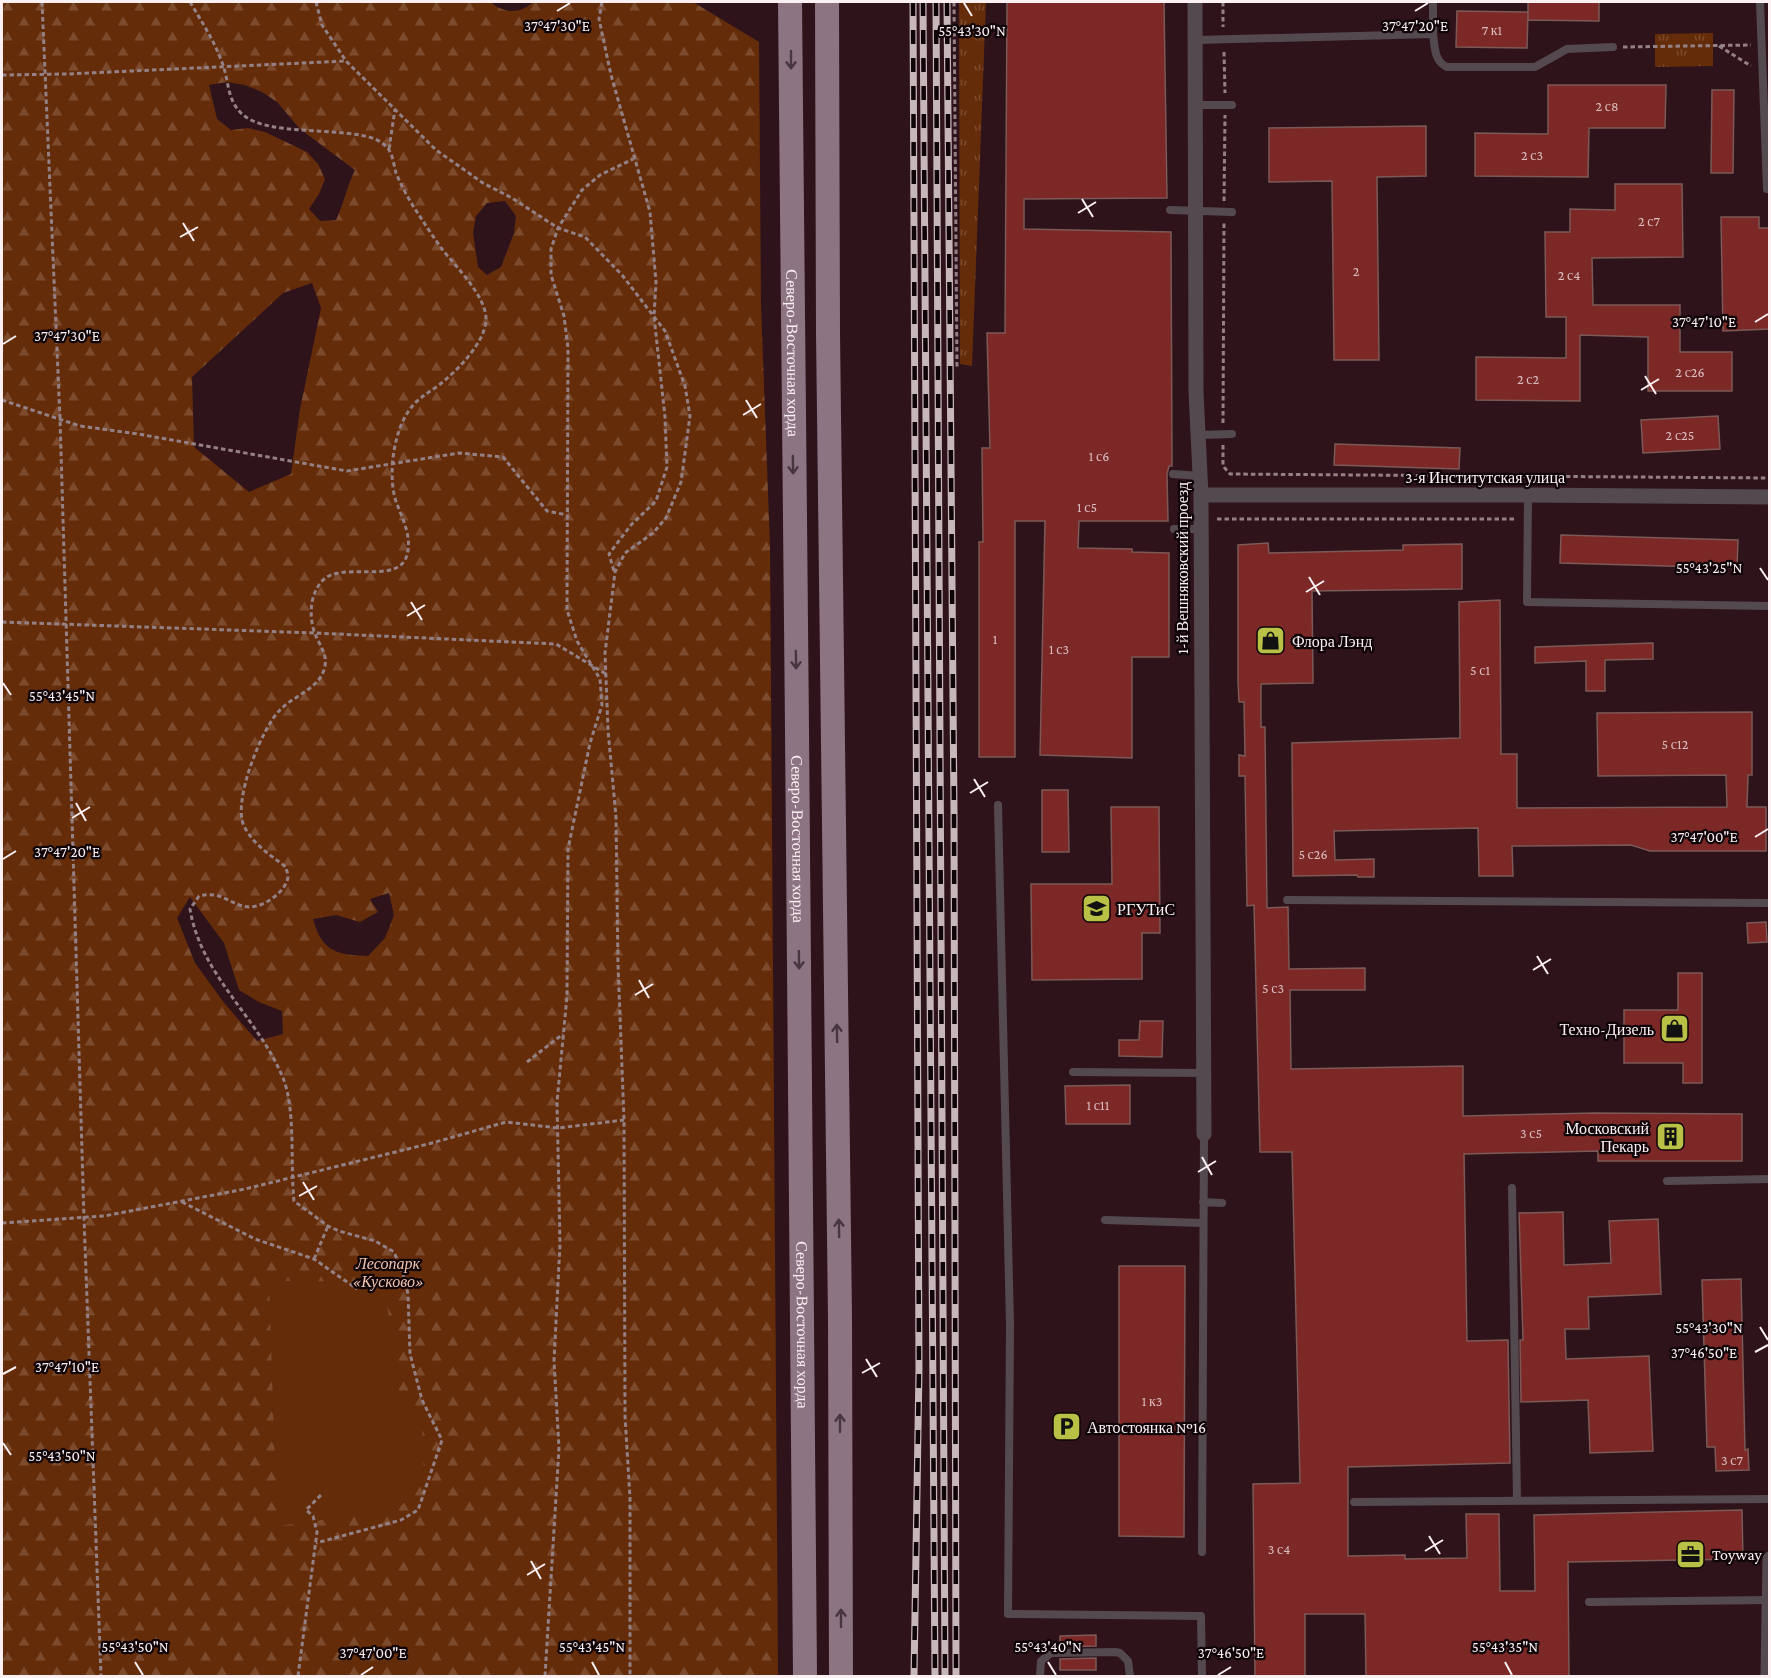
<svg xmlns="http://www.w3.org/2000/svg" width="1771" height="1678" viewBox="0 0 1771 1678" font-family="'Crimson Pro',serif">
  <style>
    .grass { fill: url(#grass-tufts) }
    .forest { fill: url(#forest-firs); fill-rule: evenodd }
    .garden { fill: #652c0a }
    .building { fill: #7b2827; stroke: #7c5956; stroke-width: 1.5 }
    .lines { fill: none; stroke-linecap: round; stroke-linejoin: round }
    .path { stroke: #948186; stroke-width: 3; stroke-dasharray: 4.5 3; stroke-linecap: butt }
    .lane { stroke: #554950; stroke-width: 8 }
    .street { stroke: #554950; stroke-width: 15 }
    .primary { stroke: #8d7483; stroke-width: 24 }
    .rail-casing { stroke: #c7b7bb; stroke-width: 7 }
    .rail { stroke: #0f0407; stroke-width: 4.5; stroke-dasharray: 14; stroke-linecap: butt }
    .oneway { stroke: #48363f }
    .ticks { fill: none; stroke: #fcf0f3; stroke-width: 2 }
    .labels { text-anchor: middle; stroke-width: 4.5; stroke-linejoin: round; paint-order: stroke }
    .number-label { font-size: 14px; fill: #dcbec0 }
    .street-label { font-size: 16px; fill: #fcf0f3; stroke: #0f0407 }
    .poi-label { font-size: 16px; fill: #fcf0f3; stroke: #0f0407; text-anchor: start }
    .park-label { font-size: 16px; font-style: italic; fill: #f2c5b1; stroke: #0f0407 }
    .ticks-label { font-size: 15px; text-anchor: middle; fill: #fcf0f3; stroke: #0f0407; stroke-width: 4.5; stroke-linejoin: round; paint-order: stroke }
  </style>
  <defs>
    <pattern id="grass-tufts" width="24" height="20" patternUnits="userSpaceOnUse" patternTransform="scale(1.5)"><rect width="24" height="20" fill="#652c0a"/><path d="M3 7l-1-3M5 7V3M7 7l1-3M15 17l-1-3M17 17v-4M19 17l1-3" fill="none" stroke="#7c4b2e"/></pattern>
    <pattern id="forest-firs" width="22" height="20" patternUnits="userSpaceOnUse" patternTransform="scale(1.5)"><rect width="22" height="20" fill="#652c0a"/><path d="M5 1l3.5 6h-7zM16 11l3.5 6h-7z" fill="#7c4b2e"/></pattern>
  </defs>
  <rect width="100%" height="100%" fill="#2e131b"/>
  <path class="grass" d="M959,2h27l-14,364 -12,-2z
    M1713,33v33l-58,1v-33z"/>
  <path class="forest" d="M2,2h489c12,12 30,12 42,0h160l66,40 2,264 9,240 8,1130h-776zM227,82l18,3 17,7 15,10 23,27 55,41c-8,16 -11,33 -19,50l-16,1 -11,-12 10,-15 6,-15 -7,-15 -11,-12 -42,-20 -17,-4 -17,2 -14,-11 -8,-34zM505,201l11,15 -2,17 -13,34 -14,8 -9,-8 -5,-34 3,-17 11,-13zM312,283l9,25 -21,101 -9,65 -42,18 -55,-45 -2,-70 91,-84zM389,893l5,22 -9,23 -17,18c-31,-1 -46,-4 -55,-37l23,-4 24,7 18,-10 -8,-13zM190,897l34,46 15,47 20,12 23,9 1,23 -26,7 -32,-37 -30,-41 -18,-45z"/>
  <path class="garden" d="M269,1281l115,1 15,108 23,30 2,61 -27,29 -120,16z"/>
  <path class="building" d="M1007,2h157l3,196 -143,1v30l147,3 1,234h-3l-2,8 1,47h-89l-1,27 54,1v3l37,1v104h-37v101l-92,-3 5,-234h-30v236h-36v-215h4l-1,-94h8l-3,-115h18z
    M1528,2h71v19l-71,-1z
    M1457,11l71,1 -1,36 -71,-1z
    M1548,85h118l-1,43h-76l-1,49 -113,-1v-43l73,1z
    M1712,90h22l-1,83h-22z
    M1426,126v50l-49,1 2,183h-45l-2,-179 -63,1v-54z
    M1615,184h67l1,73 -91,1 1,47h87v47h52v39h-84v-54l-68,-2v66l-104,-1v-43l90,1v-41h-20l-1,-85h25v-23l45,1z
    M1721,217h38v11h11v101l-47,2z
    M1718,416l2,33 -77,4 -2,-33z
    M1335,444l125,4 -1,21 -125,-4z
    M1561,535l177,5 -1,28 -177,-5z
    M1268,543l1,10 134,-3v-5l59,-1v45l-150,2 1,92 -52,1v43h4l2,181 21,-1 1,62 76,-1v22h-75l1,79 172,-3v50l132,-3 147,1v47h-144v-10l-134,3 3,187 41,-1 2,123 -162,4v89l57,-1v4l62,-1 -1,-44h33l1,77h35l-1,-76 208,-5 1,49 -175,3 1,115h-203l-1,-63h-60v63h-50l-2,-193 47,-1 -8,-331h-32l-6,-247 -7,1 -2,-130h-6v-21l6,1 -1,-54h-5l-1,-21v-136z
    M1500,600l1,154h16v54l210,-1 -1,-32 -128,1 -1,-63 155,-1v63h-4l-1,32h19v44h-116l-19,-6 -119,1 1,30h-34l-1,-48 -144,3 1,29 39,-1v18h-16l-1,-2 -64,1 -1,-133 168,-5 -1,-136z
    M1653,643v16l-48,1v31h-19v-30l-51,2v-16z
    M1042,790h26l1,62h-27z
    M1111,807h48l1,126h-18v46l-110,1 -1,-96h81z
    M1766,922l1,20 -19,1 -1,-20z
    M1678,973h24v110h-19v-20h-59v-53h54z
    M1140,1021h23l-1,36 -43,-1v-16h20z
    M1130,1085v39h-64l-1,-38z
    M1563,1212l1,53 47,-2 -2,-42 49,-2 3,75 -73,3 1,32h-24l1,30 83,-3 4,95 -63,2 -2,-53 -67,2 -1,-62h3l-4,-127z
    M1119,1266h66l-1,271 -65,-1z
    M1741,1279l4,171 3,-1 1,21 -33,1 -1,-24h-8l-5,-167z
    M1096,1635v11l-36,1v-11z
    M1096,1658v12h-36v-11z"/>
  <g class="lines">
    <path class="path" d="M42,2l18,417 24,799 17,458
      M190,2c12,20 25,40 33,63 6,17 4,35 19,49 25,23 98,12 133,25 5,2 12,7 14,11 4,6 5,16 7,23 6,14 14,29 23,42 7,11 15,23 23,34 14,18 44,47 44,70 0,23 -30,53 -47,66 -12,9 -23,14 -31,27 -15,22 -21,67 -11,92 6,16 15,33 10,51 -8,31 -66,5 -85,26 -12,14 -13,33 -8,50 5,15 15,23 10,39 -7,20 -31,26 -44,40 -18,17 -48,92 -36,116 9,18 26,29 42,41 0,3 2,6 2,10 -2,15 -24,30 -39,30 -18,-1 -27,-17 -50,-11l-9,13c11,67 68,108 93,169 13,32 7,86 11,123l34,25 11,5 36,10 19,11 9,21 5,21 2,60 12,46 20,40 -24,70 -17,10 -85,23
      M316,2l6,23 24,36 90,89 47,33 29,15 46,30 27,9 37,38 43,56 20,55 5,30 -9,66 -15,36 -13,15 -28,20 -10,19 -10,81 3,77 8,87 2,147 6,156 1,296 5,82v178
      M602,2l-3,17 12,56 39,137 6,70 -2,34 11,101 2,50 -11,34 -25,24 -22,29 5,17
      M954,2l3,367
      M1223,2v25
      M1719,46l32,20
      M1623,47l128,-2
      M1224,52l1,41
      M2,75l65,-1 279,-13
      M389,149l6,-40
      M1224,201l1,-86
      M2,400l78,26 58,8 209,37 112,-18 44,4 44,54 20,4
      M1223,423l1,-200
      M1223,445v21l7,8 540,4
      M1217,519h300
      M2,622l313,11 241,11 50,30
      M527,1062l36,-28
      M182,1202l73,37 59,20 43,30
      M2,1223l102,-7 141,-27 187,-46 74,-21 52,6 66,-8
      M314,1259l14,-33
      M298,1676l19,-144 -4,-16 -7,-6 16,-16
      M545,1676l14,-228 -5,-87 6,-117 -3,-142 10,-106 1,-147 22,-106 12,-38 -2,-26 -23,-38 -10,-31 1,-262 -4,-32 -13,-41v-26l7,-21 24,-38 18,-15 33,-16"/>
    <path class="lane" d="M1760,2l7,187h3
      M1433,34c2,13 1,27 14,33h88l32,-18 46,-2
      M1196,40l237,-6v-32
      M1196,105h36
      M1170,210l62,2
      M1198,435l34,-1
      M1173,474l27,2
      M1528,495l-1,107 243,4
      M1174,529h27
      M998,805l12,520 -2,289 193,2 1,60
      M1287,900l483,3
      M1073,1072l130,1
      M1667,1181l103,-2
      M1512,1188l5,312
      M1203,1202l19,1
      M1105,1220l98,3
      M1354,1502l416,-3
      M1202,1552l2,-418
      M1589,1602l181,-2
      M1040,1676l1,-15 10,-8 64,-1 5,1 8,8 2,15"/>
    <path class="street" d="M1195,2l1,390 5,103 3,639
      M1201,495h327l242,2
      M1768,1676l2,-117"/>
    <g class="primary">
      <path id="s1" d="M790,2c4,558 13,1116 15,1674"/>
      <path d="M827,2l1,330 12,986 1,358"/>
    </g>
    <defs>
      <path id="rail" d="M913,2l6,1367 -5,307
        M923,2l12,1674
        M936,2l9,1674
        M947,2l7,811 2,863"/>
    </defs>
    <use href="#rail" class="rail-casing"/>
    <use href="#rail" class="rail"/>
  </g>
  <defs><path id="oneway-shaft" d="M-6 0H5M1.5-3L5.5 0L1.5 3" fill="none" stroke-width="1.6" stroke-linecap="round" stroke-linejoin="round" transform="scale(1.5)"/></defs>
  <g class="oneway">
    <use href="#oneway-shaft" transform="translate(791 60) rotate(90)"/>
    <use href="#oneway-shaft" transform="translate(793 465) rotate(89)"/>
    <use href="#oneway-shaft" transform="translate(796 660) rotate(89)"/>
    <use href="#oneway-shaft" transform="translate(799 960) rotate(89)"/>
    <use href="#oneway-shaft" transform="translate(837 1033) rotate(-91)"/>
    <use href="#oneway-shaft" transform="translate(839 1228) rotate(-91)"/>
    <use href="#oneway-shaft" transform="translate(840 1423) rotate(-90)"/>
    <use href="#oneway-shaft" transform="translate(841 1618) rotate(-90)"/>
  </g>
  <path class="ticks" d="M964,3l8,13M557,11l13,-8M1415,11l13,-8M1082,199l11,18M1078,213l18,-11M183,223l11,18M180,237l18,-10M1755,322l13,-8M3,344l13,-8M1645,376l11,18M1641,390l18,-11M746,400l11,18M743,415l18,-11M1760,568l8,12M1309,577l11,18M1306,592l18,-11M411,602l11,18M407,616l18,-11M3,683l8,12M974,779l11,18M970,793l18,-11M76,803l10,18M72,818l18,-11M1755,837l13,-8M3,859l13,-8M1537,956l11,18M1533,970l18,-11M639,980l10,18M635,995l18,-11M1202,1157l10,18M1198,1172l18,-11M303,1182l11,18M299,1196l18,-10M1760,1327l8,13M1755,1352l13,-7M866,1359l11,18M862,1373l18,-10M3,1374l13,-7M3,1443l8,12M1429,1536l11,18M1425,1551l18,-11M531,1561l10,18M527,1575l18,-11M135,1662l8,13M592,1662l7,13M1048,1662l8,13M1505,1662l7,13M361,1675l12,-8M1218,1675l13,-8"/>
  <defs>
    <symbol id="shop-square" viewBox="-11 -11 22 22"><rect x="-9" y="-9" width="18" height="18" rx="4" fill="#b9c046" stroke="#0f0407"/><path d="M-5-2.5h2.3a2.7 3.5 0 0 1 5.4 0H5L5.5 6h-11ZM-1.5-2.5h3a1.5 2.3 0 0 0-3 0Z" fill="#111"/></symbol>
    <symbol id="university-square" viewBox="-11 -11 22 22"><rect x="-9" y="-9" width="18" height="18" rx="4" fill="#b9c046" stroke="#0f0407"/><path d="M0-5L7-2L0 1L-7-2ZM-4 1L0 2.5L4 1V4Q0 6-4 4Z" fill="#111"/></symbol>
    <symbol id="building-square" viewBox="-11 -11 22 22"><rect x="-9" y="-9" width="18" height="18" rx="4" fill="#b9c046" stroke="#0f0407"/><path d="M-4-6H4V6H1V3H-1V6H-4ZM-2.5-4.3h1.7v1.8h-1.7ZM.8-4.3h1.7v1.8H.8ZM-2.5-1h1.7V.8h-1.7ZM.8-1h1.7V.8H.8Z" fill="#111"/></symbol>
    <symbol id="parking-square" viewBox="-11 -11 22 22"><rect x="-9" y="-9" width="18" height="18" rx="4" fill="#b9c046" stroke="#0f0407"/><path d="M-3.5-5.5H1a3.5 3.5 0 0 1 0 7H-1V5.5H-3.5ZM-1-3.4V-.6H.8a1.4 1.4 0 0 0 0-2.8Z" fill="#111"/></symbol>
    <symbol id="office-square" viewBox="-11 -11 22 22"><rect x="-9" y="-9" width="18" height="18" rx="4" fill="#b9c046" stroke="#0f0407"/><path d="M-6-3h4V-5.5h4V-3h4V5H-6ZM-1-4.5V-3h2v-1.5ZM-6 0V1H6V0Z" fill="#111"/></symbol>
  </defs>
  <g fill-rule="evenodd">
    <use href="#shop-square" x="1254" y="624" width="33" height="33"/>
    <use href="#university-square" x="1080" y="892" width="33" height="33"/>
    <use href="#shop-square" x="1658" y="1012" width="33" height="33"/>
    <use href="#building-square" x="1654" y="1120" width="33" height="33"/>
    <use href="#parking-square" x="1050" y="1410" width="33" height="33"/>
    <use href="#office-square" x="1674" y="1538" width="33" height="33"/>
  </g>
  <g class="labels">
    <g class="number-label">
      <text x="1492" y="35">7 к1</text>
      <text x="1607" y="111">2 с8</text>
      <text x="1532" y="160">2 с3</text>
      <text x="1649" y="226">2 с7</text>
      <text x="1356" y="276">2</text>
      <text x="1569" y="280">2 с4</text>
      <text x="1690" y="377">2 с26</text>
      <text x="1528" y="384">2 с2</text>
      <text x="1680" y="440">2 с25</text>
      <text x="1099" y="461">1 с6</text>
      <text x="1087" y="512">1 с5</text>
      <text x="995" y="644">1</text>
      <text x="1059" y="654">1 с3</text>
      <text x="1480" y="675">5 с1</text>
      <text x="1675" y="749">5 с12</text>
      <text x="1313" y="859">5 с26</text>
      <text x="1273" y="993">5 с3</text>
      <text x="1098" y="1110">1 с11</text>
      <text x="1531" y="1138">3 с5</text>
      <text x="1152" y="1406">1 к3</text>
      <text x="1732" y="1465">3 с7</text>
      <text x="1279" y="1554">3 с4</text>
    </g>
    <g class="street-label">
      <text dy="6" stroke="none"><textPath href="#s1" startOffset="351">Северо-Восточная хорда</textPath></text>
      <text x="1485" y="483">3-я Институтская улица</text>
      <text transform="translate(1182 568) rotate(-90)" y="6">1-й Вешняковский проезд</text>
      <text dy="6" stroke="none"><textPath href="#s1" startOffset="837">Северо-Восточная хорда</textPath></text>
      <text dy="6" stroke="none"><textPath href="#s1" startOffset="1323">Северо-Восточная хорда</textPath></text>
    </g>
    <g class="poi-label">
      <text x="1292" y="647">Флора Лэнд</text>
      <text x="1117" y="915">РГУТиС</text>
      <text x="1654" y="1035" text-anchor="end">Техно-Дизель</text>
      <text x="1649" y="1134" text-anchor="end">Московский<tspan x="1649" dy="18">Пекарь</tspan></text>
      <text x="1087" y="1433">Автостоянка №16</text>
      <text x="1712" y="1560">Toyway</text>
    </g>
    <g class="park-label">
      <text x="388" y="1269">Лесопарк<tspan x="388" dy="18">«Кусково»</tspan></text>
    </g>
  </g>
  <g class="ticks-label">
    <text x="557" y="31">37°47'30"E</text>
    <text x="1415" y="31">37°47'20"E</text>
    <text x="972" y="36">55°43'30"N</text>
    <text x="1704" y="327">37°47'10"E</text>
    <text x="67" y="341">37°47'30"E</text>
    <text x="1709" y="573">55°43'25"N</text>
    <text x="62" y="701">55°43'45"N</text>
    <text x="1704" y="842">37°47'00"E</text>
    <text x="67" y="857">37°47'20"E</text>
    <text x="1709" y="1333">55°43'30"N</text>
    <text x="1704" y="1358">37°46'50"E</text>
    <text x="67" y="1372">37°47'10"E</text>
    <text x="62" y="1461">55°43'50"N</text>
    <text x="135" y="1652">55°43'50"N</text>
    <text x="592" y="1652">55°43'45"N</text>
    <text x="1048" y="1652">55°43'40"N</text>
    <text x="1505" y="1652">55°43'35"N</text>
    <text x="373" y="1658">37°47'00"E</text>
    <text x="1231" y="1658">37°46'50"E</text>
  </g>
  <rect width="1771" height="1678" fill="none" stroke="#fcf0f3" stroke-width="6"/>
</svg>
